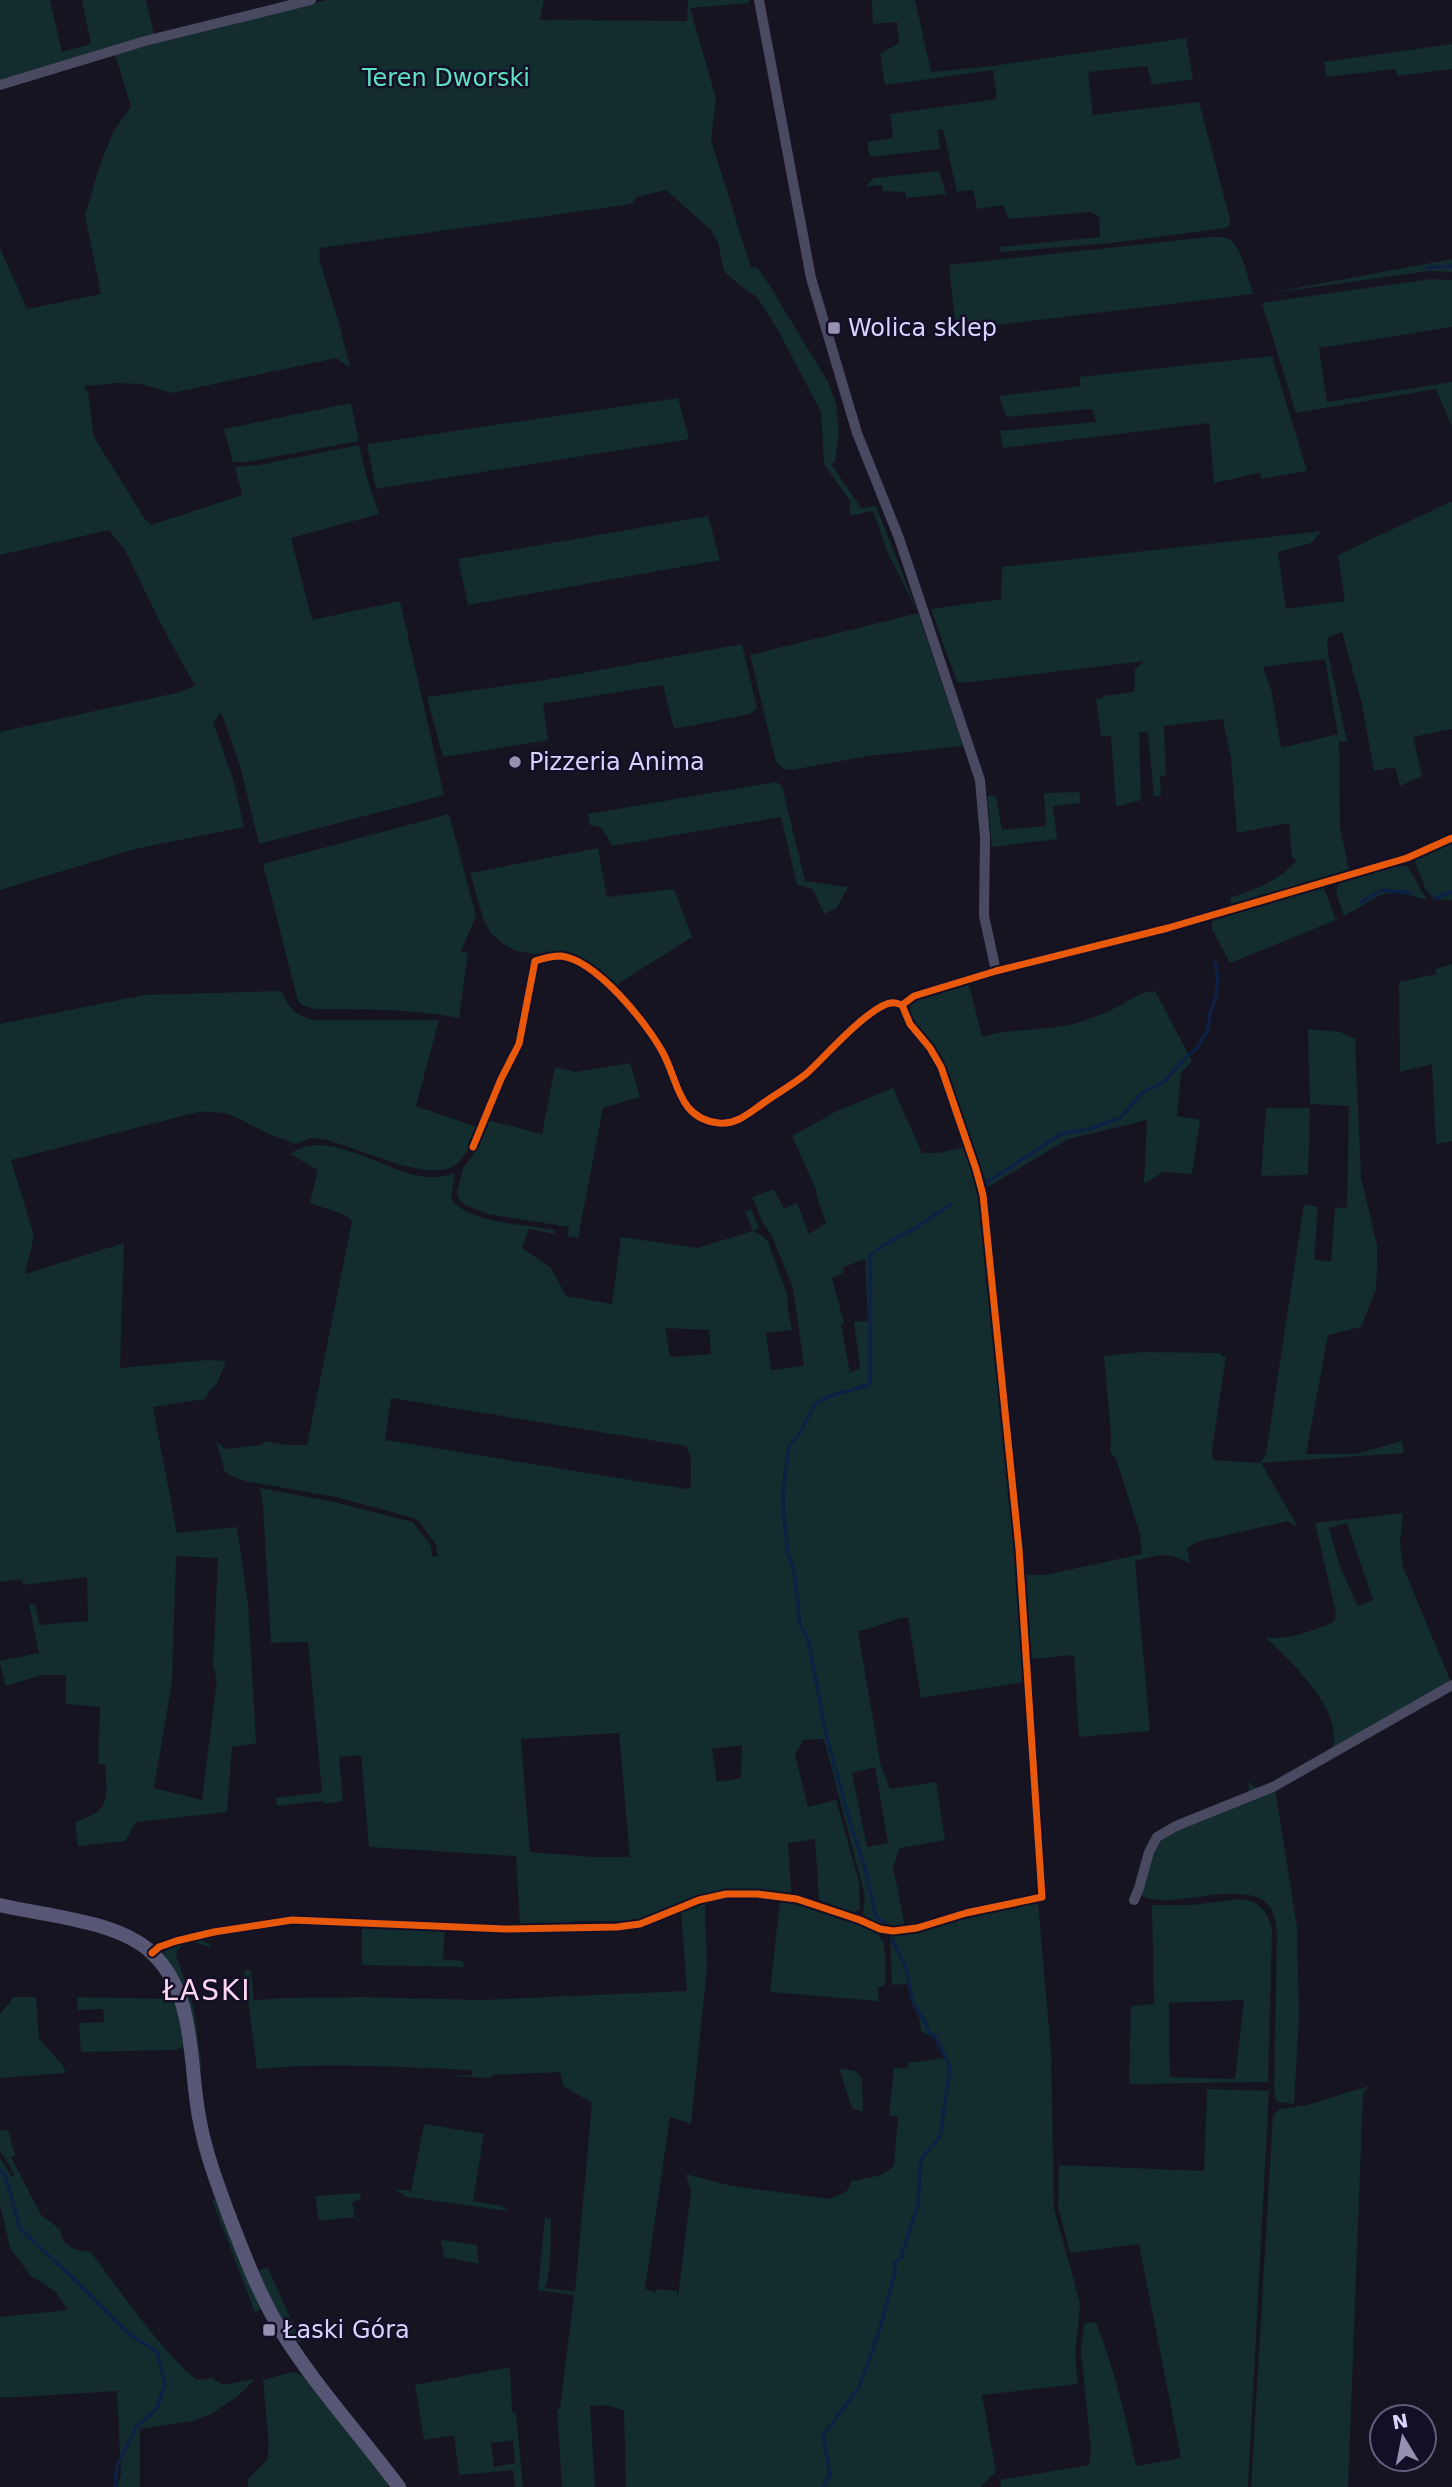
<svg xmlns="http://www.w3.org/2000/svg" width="1452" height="2487" viewBox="0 0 1452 2487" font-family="'DejaVu Sans',sans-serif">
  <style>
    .green { fill: #132c2d; fill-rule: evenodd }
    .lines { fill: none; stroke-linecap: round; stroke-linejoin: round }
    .stream { stroke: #0d2144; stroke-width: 3.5 }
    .street { stroke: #4a4962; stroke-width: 10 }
    .secondary { stroke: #575674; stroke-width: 14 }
    .cycleway-casing { stroke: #130f26; stroke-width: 11 }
    .cycleway { stroke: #e8590c; stroke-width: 7 }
    .poi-dot { fill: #9591b1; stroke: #130f26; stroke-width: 2.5 }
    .labels { text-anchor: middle; stroke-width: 5; stroke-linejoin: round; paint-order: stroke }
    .park-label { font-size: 24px; fill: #5fe0c0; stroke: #130f26 }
    .poi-label { font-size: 24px; fill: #d9d4ff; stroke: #130f26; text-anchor: start }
    .quarter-label { font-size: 28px; letter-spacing: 2px; fill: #ffd6f0; stroke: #130f26 }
  </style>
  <rect width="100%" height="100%" fill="#161421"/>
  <path class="green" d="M0,0h50l12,52 29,-8 -9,-44h64l8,34 -154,46z
    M326,0h218l-4,20 147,1 1,-21h61v3l-59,5 26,90 -5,42 40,128 6,-1 13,19 58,96 8,22 3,27 -4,31 -4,2 30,44 15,-2 42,107 45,133 -95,10 -77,14 -7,-1 -8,-7 -26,-107 168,-42 -30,-60 -15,-42 -23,5v-15l-26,-37 -3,-52 -43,-82 -21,-33 -18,-12 -15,-14 -6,-29 -7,-12 -45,-40 -29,7 -6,7 -311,44 -1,11 20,64 11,45 -14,-10 -164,35 -32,-9 -22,-1 -34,3 4,7 6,44 50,81 7,7 91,-30 -7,-28 24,-2 100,-20 8,34 12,35 -88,24 21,82 88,-19 44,194 -185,49 -19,-79 -19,-53 -8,10 21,60 10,45 -109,22 -135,41v-158l176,-39 19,-7 -32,-58 -38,-78 -16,-20 -109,25v-307l27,61 74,-15 -16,-79 16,-53 13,-32 17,-23 -16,-53z
    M872,0h43l16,72 61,-6 194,-28 7,41 -41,6 -5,-19 -59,6 5,43 106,-13 31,117v6l-4,3 -115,15 -111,9v-5l100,-10 -1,-20 -8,-5 -83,7 -4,-14 -27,4 -4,-19 -16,2 -14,-63 -5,1 2,19 -70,8 -3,-15 26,-4 -3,-24 107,-15 -4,-29 -108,15 -5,-31 19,-11 -2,-21 -24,2z
    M1452,44v25l-54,7 -3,-7 -68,8 -3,-15z
    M939,171l7,23 -40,4 -1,-6 -23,-1v-6l-17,2 9,-9z
    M1210,237c8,0 16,-1 22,4 10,9 17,40 21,53l-297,36 -7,-65z
    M1452,259v13l-23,-1 -164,23z
    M1431,279l21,1v47l-133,21 8,54 125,-20v45l-16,-38 -140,24 -34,-110z
    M1272,356l35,115 -45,8 -3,-6 -45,10 -5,-60 -206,25 -3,-17 96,-9 -4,-13 -86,8 -7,-21 82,-10 -2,-9z
    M678,398l11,41 -313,50 -9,-45z
    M351,403l8,38 -113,21h-13l-9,-33z
    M1452,501v228l-39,8 9,39 -22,10 -5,-19 -21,4 -12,-67 -20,-72 -15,6 1,16 19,88 -8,-1 1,86 9,43 -118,35 -1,-7c24,-8 49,-17 66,-37l-4,-5 -3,-33 -52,10 -6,-74 -8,-40 -59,7 2,49 -6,2 1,18 -7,2 -6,-66 -9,2 2,67 -25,7 -5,-71h-10l-5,-37 7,-1v-2l31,-4 1,-23 9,-8 -182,22 -5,-1 -26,-73 70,-10 1,-32 320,-36 -11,12 -33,9 8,57 59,-8 -7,-46zM1325,659l13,75 -57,14 -10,-59 -8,-22z
    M708,516l12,44 -252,45 -10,-46z
    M742,644l15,64 -7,6 -76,15 -11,-44 -120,19 5,36 -105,17 -16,-60 118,-17z
    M776,782l6,4 23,95 43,6 -11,21 -13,6 -11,-25 -16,-4 -16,-68 -169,29 -10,-18 -12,-3 -2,-11z
    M1079,792l2,11 -28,3 4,33 -65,8 -5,-51 9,-1 6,35 44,-4 -2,-33z
    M449,814l27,102 -15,35 7,2 -9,65c-47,-9 -95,-9 -143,-9l-12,-3 -6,-5 -35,-137z
    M1452,841v59l-17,-1 -9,-9 -11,-28 2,-4z
    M598,848l9,49 67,-8 18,48 -79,50 -23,-23 -39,-11 -17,1 -18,-3 -14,-8 -12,-11 -6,-11 -14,-48z
    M1397,864l11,3 19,33c-47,-14 -42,-6 -83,16l-8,-24 3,-10z
    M1323,886l13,34 -106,43 -18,-34 -1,-5 3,-6z
    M1452,964v177l-16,3 -4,-80 -32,8 -1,-90 37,-8 -1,-5z
    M969,984l13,53c33,-10 66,-5 98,-15 11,-4 24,-8 35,-14 14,-7 25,-17 40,-17l37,70 -11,12 -4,43 23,4 -8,54 -29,-2 -19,12 3,-64 -79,19 -80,48 -47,-132 -26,-32 -6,-15 9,-9z
    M282,991c6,18 14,24 31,29h126l-23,86 61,21c-5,13 -10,30 -22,38 -27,19 -100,-19 -132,-26l-12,-1 -16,6c-11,-5 -22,-8 -32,-13 -28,-13 -31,-21 -65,-19l-187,48 23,76 -9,38 99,-31 -4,125 88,-8 18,1 -9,23 -7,6 -5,9 -52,8 24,126 60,-6 11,77 8,139 -24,4 -5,65 -91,10 -11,19 -47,5 -3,-24c37,-12 32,-24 30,-58h-7l2,-57 -34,-3v-29h-24l-36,11 -6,-22v-3l39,-8 -10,-48 6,-1 5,21 48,-4 -1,-44 -64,8 -1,-6 -22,3v-558l144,-29zM176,1556l42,2 -5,108 4,14 -15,120 -48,-12 18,-107z
    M1308,1029l32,3 15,7 6,138 16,68v22l-1,23 -15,37 -33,8 -22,119h50l46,-13 2,12 -143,10 36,62 -3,1 -6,-5 -91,21 -10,6 3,16c-22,-13 -31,-9 -55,-3l15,170 -71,6 -5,-82 -42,4 -8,-88 5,4h16l97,-21 -2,-20 -24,-75 -6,-7 1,-19 -7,-77 39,-4 78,1v3h5l-14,94 1,10 47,3 6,-9 38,-250 14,3 -4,52 17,3 4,-54 12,-1 2,-101 -39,-2z
    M630,1063l10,34 -37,11 -25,130 -11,-2 2,-9 -81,-13 -23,-9 -5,-4 -3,-8 6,-25 9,-11 15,-37 55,14 13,-67 21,5z
    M893,1088l29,65h17l26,-6 13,47 41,398 5,90 -103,16 -13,-81c-20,3 -29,11 -50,14l23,135 9,23 46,-7 9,58 -45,8 -7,19 12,59 -23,-2 -19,-8 2,-20 -41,-157 -21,1 -8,15 13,52 28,-7 23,82 1,26 -6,5 -35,-13 -4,-61 -27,4 3,49 -54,-3 -17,2 -83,30h-63l-1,2 -53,1 -4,-68 -147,-9 -8,-92 -22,2 4,44 -19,3 -1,-3 -46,5 -1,-8 46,-6 -14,-150 -37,1 -8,-137 -3,-18 74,14 79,20 18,24 1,11 6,-1 -2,-11 -19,-26 -81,-22 -91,-16 -14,-5 -6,-4 -9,-31 9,8 37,-4 4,-4 19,4h22l45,-224 -7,-6 -35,-12 8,-33 -28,-16c38,-28 97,20 137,23 10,1 19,-1 28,-4l-4,25c15,25 76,27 104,32l-1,4 -25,-5 -7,19 29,20 15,28 46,8 9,-67 76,11 56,-17 -8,-19 6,-3 8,19 -5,3 10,6 4,5 19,52 1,17 4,19 -26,3 5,37 33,-4 -11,-78 -22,-54 -8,-11 -11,-26 22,-8 10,20 13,-6 12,31 17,-11 -10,-29 1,-2 -25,-56 43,-24zM865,1259l3,62 -14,1 6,46 -10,5 -9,-49 3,-1 -12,-45 11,-5 1,-6zM665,1328l44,2 2,24 -41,3zM391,1398l295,48 5,12v29l-5,2 -301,-49zM619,1733l11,124h-38l-62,-5 -9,-113zM742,1745l-1,33 -24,4 -5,-33zM875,1767l13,76 -21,4 -15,-74z
    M1266,1108h44l-2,67 -47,1z
    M1403,1513l-3,30 3,24 48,115 -187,106 -15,6 -1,-13c6,8 9,7 18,4l67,-37c9,-41 -42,-86 -68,-111 23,4 44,-6 65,-13l5,-4 1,-7 -21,-90zM1347,1523l26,77 -15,6 -18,-39 -11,-39z
    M1275,1789l22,138 2,89 -5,88 -17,-2 -3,-11 3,-158c-1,-9 -2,-18 -7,-26 -18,-26 -82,-5 -110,-7 -8,-1 -15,-1 -20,-6l13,-48 11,-12z
    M780,1899c21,4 96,22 103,43 4,13 2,30 2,44l-7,1 1,14 -109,-9z
    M1239,1899c20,1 28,12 33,30l-4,153 -139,2 2,-78 23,-2 -2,-99h40zM1244,2000l-9,79 -65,-2 -1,-74z
    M705,1902l2,66 -16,156 -21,-7 -25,172 10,3 3,-3 19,2 1,6 13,-106 -5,-17 46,12 98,13 17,-8 5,-11 4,1c14,-5 30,-3 38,-17l4,-47 -9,-2 5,-48 13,2 1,-6 36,-5 -8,-18 -15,-9c0,-16 -11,-31 -14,-47l-15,1 -2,-47 2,-3 68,-18 78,-14 13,148 3,157 26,95 -5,53 3,28 -96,11 14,77 -16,15h-354l-2,-77 -19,-5 -15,1 5,81h-33l-5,-78h3l14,-114 -36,-5 7,-73 6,2c-1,23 1,47 -6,69l30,3 17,-188 -29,-17 -3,-14 -68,3 -1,3 -41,-2 22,-1 -1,-5c-71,-3 -143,-8 -214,-1l-13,-99h7l3,30 32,-2 76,-1 119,3 206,-9 -6,-78z
    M362,1925l83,5 -2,29 20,2 1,6 -102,-2z
    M199,1938l11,7 -1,2c-14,-5 -27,-10 -33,8l18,54 8,61 -1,1 -38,-117 4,-7z
    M14,1997h22l3,42 23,25 4,9 -66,5v-64z
    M77,1997l99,2 8,48 -10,3 -93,2 -2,-29 25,-1 -1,-13 -25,1z
    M839,2068l16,3 7,7 1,34 -11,-4z
    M1369,2086l-6,8 -15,393h-97l22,-372 7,-6 27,-4z
    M1204,2089l65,2 -21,396h-247l-1,-7 89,-15 2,-15 -10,-100 3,-26 12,-2c18,47 30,94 40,144l45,-8 -42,-214 -69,9 -12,-46 1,-42 145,6 3,-80z
    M424,2124l60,10 -11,67 28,5 7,5 -101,-14 -13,-8 17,2z
    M8,2130l7,25 -4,2 30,58 19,14 3,11 6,6 7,4 15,2c33,44 64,91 105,128l16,-2 11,7 32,-6 -17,17 -27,18 -19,7 -52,8v58h-23l4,-14 -4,-82 -96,6h-21v-80l68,-7 -13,-19 -24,-15 -21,-28 -10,-44v-46l12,19 3,-2 -15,-24v-20z
    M360,2193l1,6 -9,3 3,15 -36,4 -4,-25z
    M212,2200h3l4,4 43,104 -7,5 -4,-11z
    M441,2240l36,5 2,19 -35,-7z
    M268,2268l33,74 -4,1 -17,-24 -22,-49z
    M510,2367l2,45 4,2 7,73h-8l-2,-17 -54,5 -5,-40 -30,5 -9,-55zM513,2440l2,23 -21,4 -3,-24z
    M292,2372l12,4 85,106 -1,5h-140v-8l19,-19 2,-14 -6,-66z"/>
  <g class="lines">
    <path class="stream" d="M1427,268l25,-2
      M1435,898l17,-6
      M1361,902l21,-12 29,3
      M986,1183l75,-49 28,-5 31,-11 23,-26 21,-10 20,-23 13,-11 11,-18 2,-17 6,-16 2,-18 -3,-16
      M884,1922l-8,-6 -12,-52 -12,-35 -26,-95 -18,-95 -8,-14 -6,-56 -6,-15 -4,-35 -1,-28 6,-45 10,-12 17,-31 14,-7 38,-11 2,-3v-126l12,-10 33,-18 36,-24
      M0,2169l6,8 14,52 52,48 57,57 28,18 8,32 -9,26 -19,16 -20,40 -2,21
      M823,2487l7,-13 -7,-38 36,-49 19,-52 17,-62v-11l6,-4 17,-54 3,-45 19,-22 10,-70 -15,-31 -6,-3 -4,-11 -12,-19 -7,-35 -14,-29"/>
    <path class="street" d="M759,0l52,278 46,155 42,105 81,242 5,58 -1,78 12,55
      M0,85l145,-44 166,-41
      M473,1147l28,-68 18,-35 16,-83c9,-3 17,-5 26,-5 35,4 86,67 102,97 15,27 15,66 56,70 17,2 30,-10 43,-19 14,-10 30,-19 44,-30 18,-16 63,-68 85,-71 4,-1 8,1 11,2l12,-9 82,-25 172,-43 239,-70 45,-20
      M1134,1900l5,-12 10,-36 8,-15 19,-11 97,-39 179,-102
      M152,1953l7,-6 17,-6 38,-9 78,-12 213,9 112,-2 23,-3 59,-24 27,-6h31l40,5 63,21 20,9 13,2 24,-3 49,-15 76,-16 -23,-348 -36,-354 -7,-26 -35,-102 -11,-19 -20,-24 -8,-19"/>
    <path class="secondary" d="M0,1905c45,11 116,15 151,47 47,44 37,113 49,170 6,32 17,61 28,91 16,42 32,84 55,121 34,54 78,102 116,153"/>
    <defs>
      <path id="cycleway" d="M473,1147l28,-68 18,-35 16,-83c9,-3 17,-5 26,-5 35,4 86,67 102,97 15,27 15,66 56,70 17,2 30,-10 43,-19 14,-10 30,-19 44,-30 18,-16 63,-68 85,-71 4,-1 8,1 11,2l12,-9 82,-25 172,-43 239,-70 45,-20
        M152,1953l7,-6 17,-6 38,-9 78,-12 213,9 112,-2 23,-3 59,-24 27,-6h31l40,5 63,21 20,9 13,2 24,-3 49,-15 76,-16 -23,-348 -36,-354 -7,-26 -35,-102 -11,-19 -20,-24 -8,-19"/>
    </defs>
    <use href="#cycleway" class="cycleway-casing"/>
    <use href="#cycleway" class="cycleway"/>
  </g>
  <g class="poi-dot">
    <rect x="827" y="321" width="14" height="14" rx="3.5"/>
    <circle cx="515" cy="762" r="7"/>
    <rect x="262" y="2323" width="14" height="14" rx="3.5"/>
  </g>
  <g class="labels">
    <g class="park-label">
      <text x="446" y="86">Teren Dworski</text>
    </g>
    <g class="poi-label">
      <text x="848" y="336">Wolica sklep</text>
      <text x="529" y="770">Pizzeria Anima</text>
      <text x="283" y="2338">Łaski Góra</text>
    </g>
    <g class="quarter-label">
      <text x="207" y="2000">ŁASKI</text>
    </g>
  </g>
  <g transform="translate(1403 2438) rotate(350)"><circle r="33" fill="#130f26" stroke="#625e7d" stroke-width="2"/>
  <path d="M0-5L12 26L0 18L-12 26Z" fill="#9591b1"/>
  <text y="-10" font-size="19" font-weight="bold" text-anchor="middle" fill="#d9d4ff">N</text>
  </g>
</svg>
